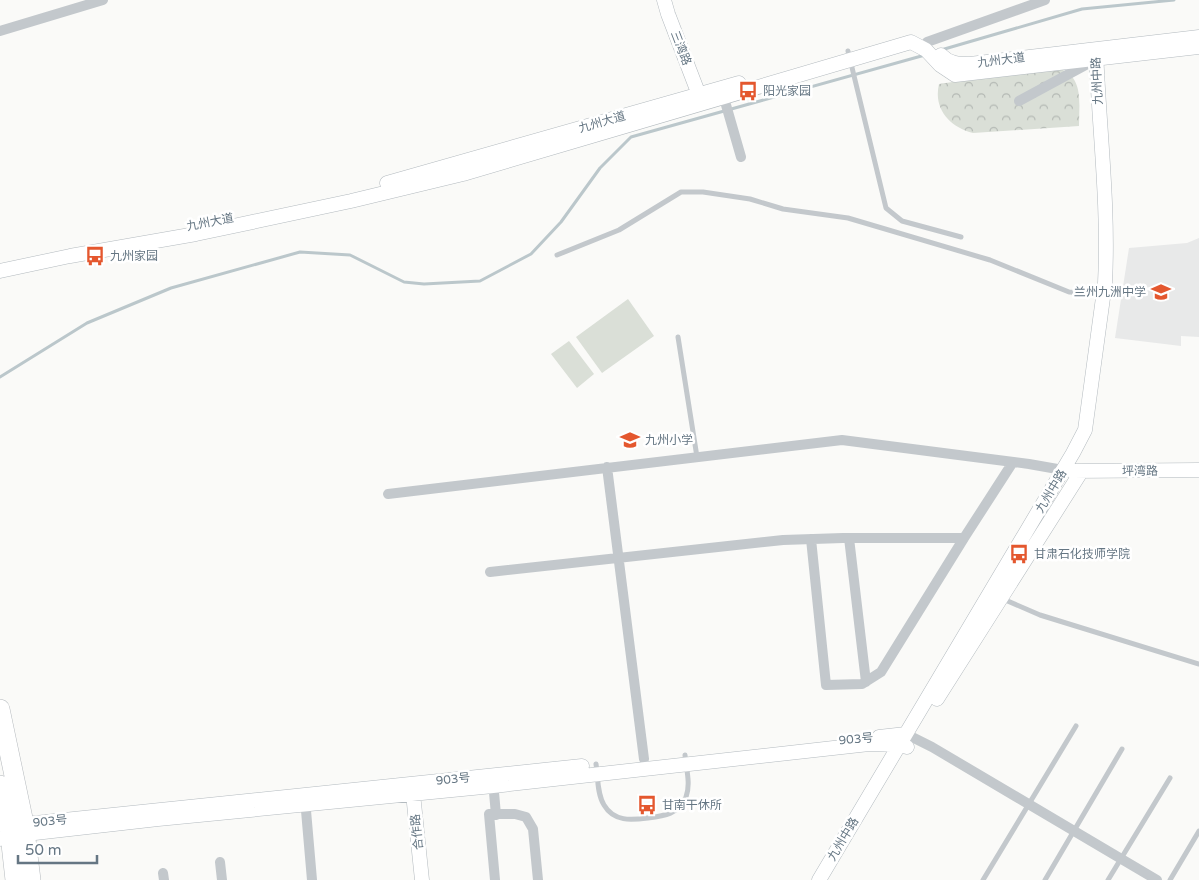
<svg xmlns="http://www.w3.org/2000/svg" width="1199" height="880" viewBox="0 0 1199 880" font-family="'Varela Round','Noto Sans SC',sans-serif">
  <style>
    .built { fill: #e8e9e9 }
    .forest { fill: url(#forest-crowns) }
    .pitch { fill: #dadfd7 }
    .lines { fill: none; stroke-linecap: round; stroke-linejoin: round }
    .stream { stroke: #bbc7cb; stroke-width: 3 }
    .secondary-casing { stroke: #b3babf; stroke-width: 15 }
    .highway-casing { stroke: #b4b9bd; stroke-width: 20 }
    .lane { stroke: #c3c8cc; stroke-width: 5 }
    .street { stroke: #c3c8cc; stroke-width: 10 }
    .secondary { stroke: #fff; stroke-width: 14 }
    .highway { stroke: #fff; stroke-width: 19 }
    .labels { text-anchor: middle; stroke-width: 5; stroke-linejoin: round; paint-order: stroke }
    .street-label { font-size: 12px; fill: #657683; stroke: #fff }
    .poi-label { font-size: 12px; fill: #657683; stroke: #fff; text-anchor: start }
  </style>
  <defs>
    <pattern id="forest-crowns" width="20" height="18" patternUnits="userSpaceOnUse" patternTransform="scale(1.25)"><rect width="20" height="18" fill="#dadfd7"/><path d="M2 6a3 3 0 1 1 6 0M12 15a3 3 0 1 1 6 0" fill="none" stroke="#b4b9b4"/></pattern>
  </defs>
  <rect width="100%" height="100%" fill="#fafaf8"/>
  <path class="built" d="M1199,238v99l-18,-1v10l-66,-8 14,-90 58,-5z"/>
  <path class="forest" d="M1053,67c32,6 26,34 26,59l-106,7c-23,-6 -40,-24 -34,-49z"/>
  <path class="pitch" d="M628,299l26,37 -52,37 -26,-36z
    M569,341l25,33 -17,14 -26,-34z"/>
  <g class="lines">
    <path class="stream" d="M941,50l141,-41 92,-9
      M0,377l87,-54 84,-35 129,-36 50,3 54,27 20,2 56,-3 51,-27 30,-32 39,-54 31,-31 294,-82"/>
    <defs>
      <path id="secondary" d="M664,0l4,14 31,81
        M941,55c9,9 17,9 29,9l229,-27
        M387,183l352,-100
        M0,271l70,-15 126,-22 155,-33 112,-27 448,-132 15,8 14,15 15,10 244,-28
        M1072,471l127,-1
        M937,699l144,-227
        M879,737l27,-3
        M412,784l10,96
        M16,825l566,-59
        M0,839l26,-5 132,-15 335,-33 376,-42 30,1 8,2
        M819,880l254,-427 12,-23 20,-147c4,-77 -6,-155 -9,-233"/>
      <path id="highway" d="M0,709l24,114 7,57
        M0,785l9,41 6,54"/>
    </defs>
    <use href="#secondary" class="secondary-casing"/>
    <use href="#highway" class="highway-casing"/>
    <path class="lane" d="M848,51l38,157 16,13 59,16
      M557,255l62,-25 62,-38h22l47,7 33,10 65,9 142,42 79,32 34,2
      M678,337l19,120
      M1003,599l37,16 159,49
      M596,764c2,13 1,30 8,41 10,17 27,15 44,13 16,-2 31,-4 38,-21 5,-13 0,-29 -1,-42
      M983,880l93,-154
      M1045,880l77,-131
      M1108,880l62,-102
      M1170,880l29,-49"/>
    <path class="street" d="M0,31l103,-31
      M927,42l118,-42
      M722,91l19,66
      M1019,101l72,-39
      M607,467l37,292
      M388,494l454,-54 187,24 34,6
      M849,538l17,144
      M811,539l15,146 36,-1 19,-12 83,-134
      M490,572l293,-32 60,-2h121l49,-76
      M906,734l26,13 225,133
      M493,781l3,34
      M305,799l7,81
      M220,862l2,18
      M163,873l1,7
      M495,880l-6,-66h26l11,3 7,12 5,51"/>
    <use href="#secondary" class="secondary"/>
    <use href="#highway" class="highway"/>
  </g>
  <defs>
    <symbol id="bus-bare" viewBox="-9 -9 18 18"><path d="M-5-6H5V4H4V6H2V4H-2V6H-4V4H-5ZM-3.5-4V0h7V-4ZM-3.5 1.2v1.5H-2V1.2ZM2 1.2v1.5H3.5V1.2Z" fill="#e4572e" stroke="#fff" stroke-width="2.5" paint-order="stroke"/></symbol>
    <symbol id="school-bare" viewBox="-9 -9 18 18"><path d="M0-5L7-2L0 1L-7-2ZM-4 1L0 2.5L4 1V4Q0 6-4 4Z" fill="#e4572e" stroke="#fff" stroke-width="2.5" paint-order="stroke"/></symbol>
  </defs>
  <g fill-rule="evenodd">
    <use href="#bus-bare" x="734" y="77" width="28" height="28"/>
    <use href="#bus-bare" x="81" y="242" width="28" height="28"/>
    <use href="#school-bare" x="1147" y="278" width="28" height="28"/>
    <use href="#school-bare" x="616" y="426" width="28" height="28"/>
    <use href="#bus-bare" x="1005" y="540" width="28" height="28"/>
    <use href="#bus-bare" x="633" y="791" width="28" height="28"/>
  </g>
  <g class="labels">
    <g class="street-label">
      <text transform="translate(681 48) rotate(69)" y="4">三湾路</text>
      <text transform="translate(1001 60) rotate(-7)" y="4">九州大道</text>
      <text transform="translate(1097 81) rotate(-93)" y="4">九州中路</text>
      <text transform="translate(602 122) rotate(-16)" y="4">九州大道</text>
      <text transform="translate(210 222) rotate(-11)" y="4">九州大道</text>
      <text transform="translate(1140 471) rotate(-1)" y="4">坪湾路</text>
      <text transform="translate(1051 491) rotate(-59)" y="4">九州中路</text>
      <text transform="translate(856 739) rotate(-5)" y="4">903号</text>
      <text transform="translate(453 779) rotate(-6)" y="4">903号</text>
      <text transform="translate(50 821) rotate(-6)" y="4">903号</text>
      <text transform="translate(417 832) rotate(-96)" y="4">合作路</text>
      <text transform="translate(843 839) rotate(-59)" y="4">九州中路</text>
    </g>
    <g class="poi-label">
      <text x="763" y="95">阳光家园</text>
      <text x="110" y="260">九州家园</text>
      <text x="1146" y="296" text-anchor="end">兰州九洲中学</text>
      <text x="645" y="444">九州小学</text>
      <text x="1034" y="558">甘肃石化技师学院</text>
      <text x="662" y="809">甘南干休所</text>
    </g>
  </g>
  <path d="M18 855v8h79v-8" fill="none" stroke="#657683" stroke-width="2.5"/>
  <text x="25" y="855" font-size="15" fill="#657683" stroke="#ffffff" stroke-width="4" paint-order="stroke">50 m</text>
</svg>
